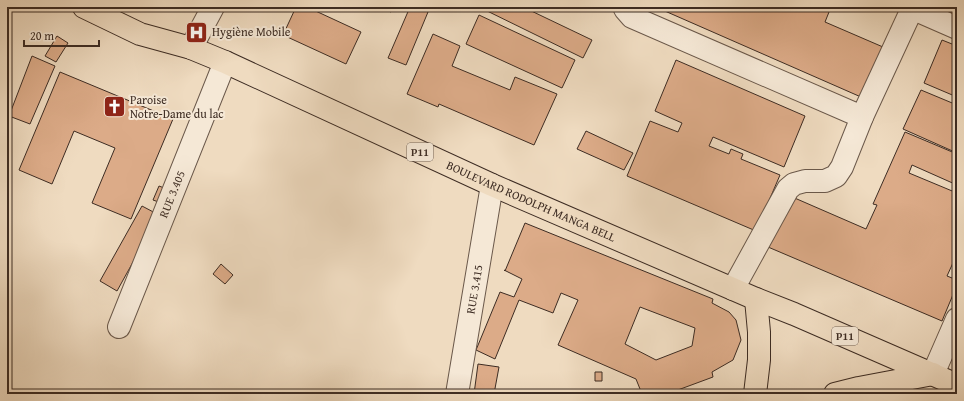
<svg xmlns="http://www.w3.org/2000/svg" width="964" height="401" viewBox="0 0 964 401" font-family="'Gentium Book Plus',serif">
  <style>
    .building { fill: #dcab88; stroke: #3d2c23; fill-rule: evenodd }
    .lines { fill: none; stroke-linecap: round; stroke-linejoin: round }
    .minor-casing { stroke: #6a584a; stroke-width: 24 }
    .major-casing { stroke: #3d2c23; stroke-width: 24 }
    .minor { stroke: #f5e8d6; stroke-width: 22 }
    .major { stroke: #efdbc0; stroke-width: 22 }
    .labels { text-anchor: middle; stroke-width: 4; stroke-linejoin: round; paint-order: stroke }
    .shield { fill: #f5e8d6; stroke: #746459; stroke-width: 1 }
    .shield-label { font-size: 11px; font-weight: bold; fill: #3d2c23 }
    .poi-label { font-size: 12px; fill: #3d2c23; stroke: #f5e8d6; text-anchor: start }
    .street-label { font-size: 12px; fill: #3d2c23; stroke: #f5e8d6 }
  </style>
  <rect width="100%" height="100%" fill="#efdbc0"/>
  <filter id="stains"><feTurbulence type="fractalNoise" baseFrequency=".005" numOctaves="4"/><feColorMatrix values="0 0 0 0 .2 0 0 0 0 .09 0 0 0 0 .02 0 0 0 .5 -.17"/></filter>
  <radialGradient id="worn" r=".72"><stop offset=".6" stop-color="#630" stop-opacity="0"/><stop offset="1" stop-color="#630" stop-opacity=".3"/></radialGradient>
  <path class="building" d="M296,7h11l54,25 -15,32 -63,-29z
    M379,7h14l-2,5z
    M410,7h5l13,5 -22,53 -18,-7z
    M479,7h44l69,33 -9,18z
    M658,7h173l-6,15 58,25 -22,50 -203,-89z
    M934,7h23v10z
    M479,15l96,45 -13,28 -96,-44z
    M433,34l27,12 -8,20 58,24 5,-13 42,17 -23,51 -95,-41 -1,3 -31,-13z
    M57,36l11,7 -12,19 -11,-6z
    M942,40l15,6v51l-33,-14z
    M32,56l23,10 -25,58 -21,-8z
    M676,60l129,56 -21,51 -71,-30 -4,9 20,8 2,-5 12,5 -2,5 39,16 -24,56 -129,-55 23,-55 28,11 4,-9 -27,-12z
    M60,72l113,47 -42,100 -39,-16 23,-55 -41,-17 -22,53 -33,-14z
    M921,90l36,15v48l-54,-24z
    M586,131l47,22 -9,17 -47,-21z
    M905,132l52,22v31l-45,-20 -3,8 48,20v61l-10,22 10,4v5l-15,36 -174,-74 22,-51 76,33 11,-24 -4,-1z
    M159,186l13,5 -5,14 -14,-5z
    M142,206l17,9 -42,76 -17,-10z
    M525,223l188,76 -1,4 17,9 7,8 5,20 -8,20 -21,12 1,5 -46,17h-25l-6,-15 -78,-34 20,-45 -17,-7 -8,20 -34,-13 -24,59 -19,-9 24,-58 14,5 8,-18 -18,-9 1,1zM640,307l55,21 -3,18 -36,14 -31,-16z
    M221,264l12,11 -8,9 -12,-10z
    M478,364l21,3 -5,27h-20z
    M595,372h7v9h-7z"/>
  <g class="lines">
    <defs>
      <g id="minor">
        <path d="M625,7v2l7,8 230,100"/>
        <path d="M909,7l48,21"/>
        <path d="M191,48l22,-41"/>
        <path d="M733,289l55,-100 6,-5 11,-3h20l11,-5 6,-9 20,-50 50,-108"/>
        <path id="s1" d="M119,327l106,-265"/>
        <path d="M933,374l24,-55"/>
        <path id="s2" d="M457,394l35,-209"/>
      </g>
      <g id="major">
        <path id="s3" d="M84,7l56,27 51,14 34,14 267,123 264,114 38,15 163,71"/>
        <path d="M755,394l4,-34v-28l-3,-33"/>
        <path d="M835,394l24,-6 74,-14"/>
      </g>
    </defs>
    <use href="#minor" class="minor-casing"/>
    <use href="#major" class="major-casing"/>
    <use href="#minor" class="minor"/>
    <use href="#major" class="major"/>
  </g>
  <defs>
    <symbol id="hospital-square" viewBox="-11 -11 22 22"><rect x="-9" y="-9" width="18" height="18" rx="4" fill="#8f2418" stroke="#f5e8d6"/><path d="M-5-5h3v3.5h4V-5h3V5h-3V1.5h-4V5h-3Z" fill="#fff"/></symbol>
    <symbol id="church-square" viewBox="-11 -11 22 22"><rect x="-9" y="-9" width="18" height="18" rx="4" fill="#8f2418" stroke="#f5e8d6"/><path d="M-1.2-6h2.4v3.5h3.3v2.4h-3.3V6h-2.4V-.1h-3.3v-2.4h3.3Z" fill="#fff"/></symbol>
  </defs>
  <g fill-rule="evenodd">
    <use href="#hospital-square" x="184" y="20" width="25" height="25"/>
    <use href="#church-square" x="102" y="94" width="25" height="25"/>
  </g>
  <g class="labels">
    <g class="shield">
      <rect x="407" y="143" width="26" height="18" rx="3"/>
      <rect x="832" y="327" width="26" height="18" rx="3"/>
    </g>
    <g class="shield-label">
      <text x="420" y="156">P11</text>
      <text x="845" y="340">P11</text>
    </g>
    <g class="poi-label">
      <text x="212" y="36">Hygiène Mobile</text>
      <text x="130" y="104">Paroise<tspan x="130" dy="14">Notre-Dame du lac</tspan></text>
    </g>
    <g class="street-label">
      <text dy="4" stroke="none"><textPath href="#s1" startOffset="143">RUE 3.405</textPath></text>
      <text dy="4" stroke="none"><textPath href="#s3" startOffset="488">BOULEVARD RODOLPH MANGA BELL</textPath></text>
      <text dy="4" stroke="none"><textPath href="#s2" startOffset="106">RUE 3.415</textPath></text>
    </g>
  </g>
  <rect width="964" height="401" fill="none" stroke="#efdbc0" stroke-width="24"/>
  <rect x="8" y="8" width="948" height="385" fill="none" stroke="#3d2c23" stroke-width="2"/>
  <rect x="12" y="12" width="940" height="377" fill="none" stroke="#3d2c23"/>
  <path d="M24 40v6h75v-6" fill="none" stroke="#3d2c23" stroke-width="2"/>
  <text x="30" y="40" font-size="12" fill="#3d2c23" stroke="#f5e8d6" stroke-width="3" paint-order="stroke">20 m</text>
  <rect width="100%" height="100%" filter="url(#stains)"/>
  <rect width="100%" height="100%" fill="url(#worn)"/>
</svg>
